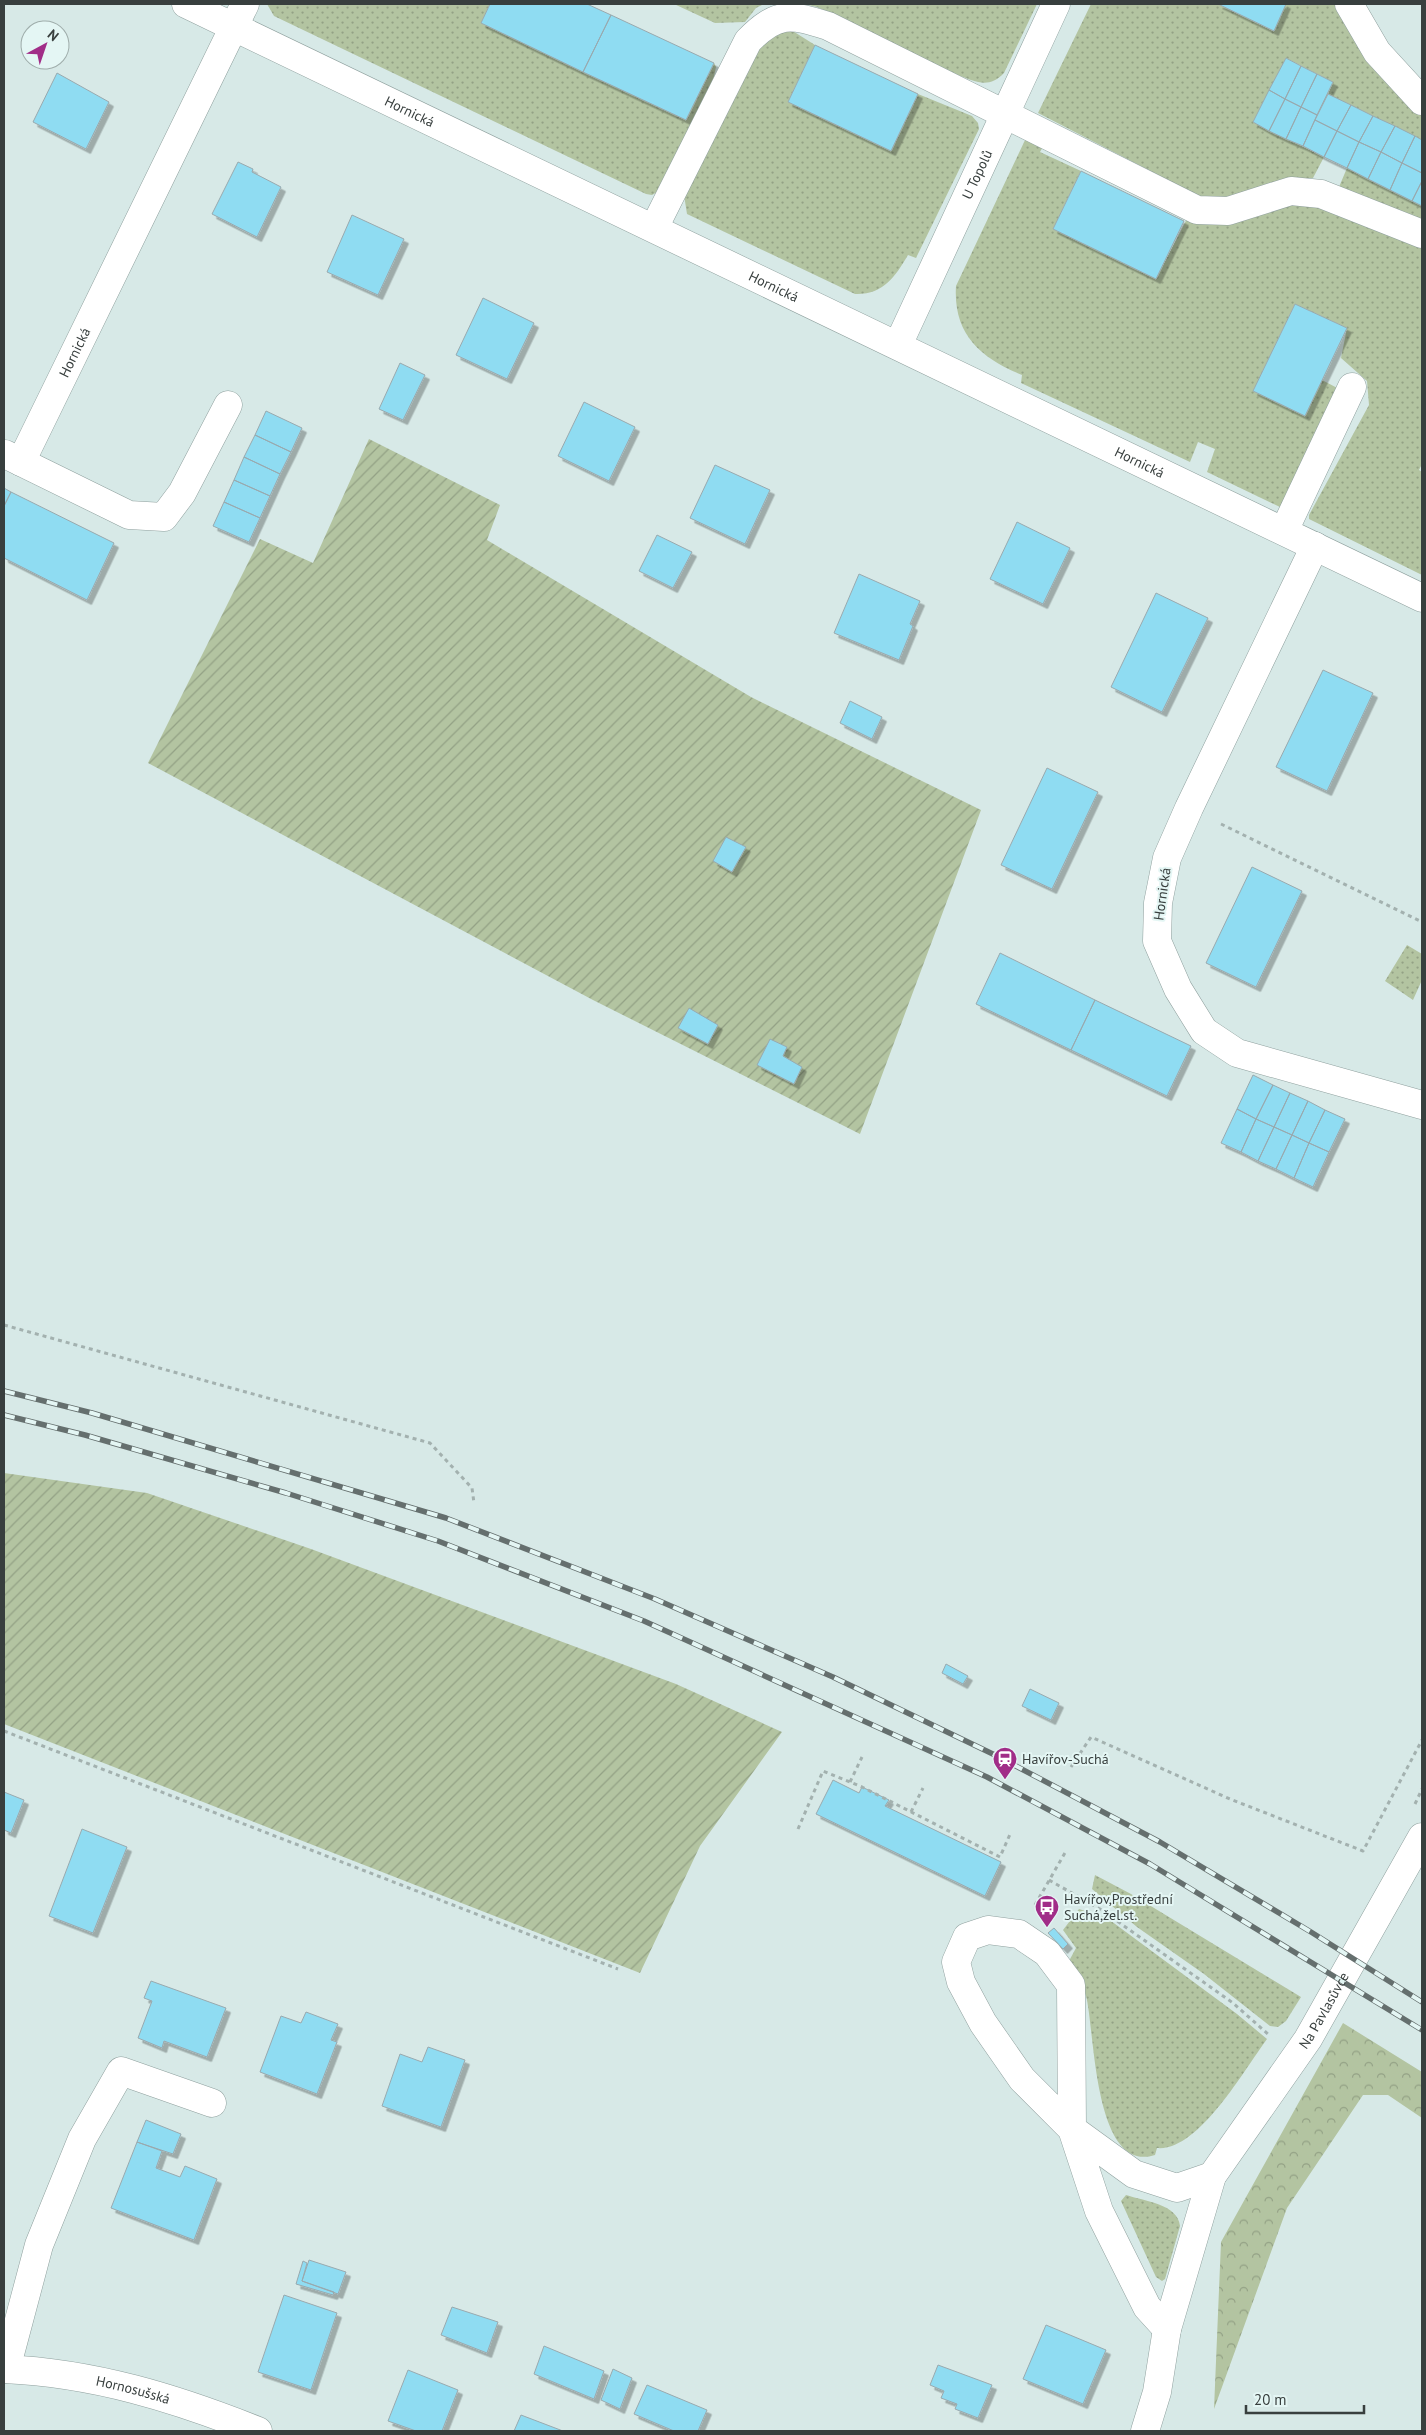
<svg xmlns="http://www.w3.org/2000/svg" width="1426" height="2435" viewBox="0 0 1426 2435" font-family="'PT Sans',sans-serif">
  <style>
    .grass { fill: url(#grass-dots) }
    .forest { fill: url(#forest-crowns) }
    .garden { fill: url(#garden-furrows) }
    .building { fill: #8fdcf2; stroke: #99a9ae; filter: url(#shadow) }
    .lines { fill: none; stroke-linecap: round; stroke-linejoin: round }
    .minor-casing { stroke: #8fa09e; stroke-width: 29 }
    .path { stroke: #a3b1af; stroke-width: 3; stroke-dasharray: 4 4; stroke-linecap: butt }
    .minor { stroke: #fff; stroke-width: 28 }
    .rail-casing { stroke: #656f6e; stroke-width: 5.5 }
    .rail { stroke: #e4f6f4; stroke-width: 4; stroke-dasharray: 11; stroke-linecap: butt }
    .labels { text-anchor: middle; stroke-width: 4; stroke-linejoin: round; paint-order: stroke }
    .street-label { font-size: 14px; fill: #383f3e; stroke: #e4f6f4 }
    .poi-label { font-size: 14px; fill: #383f3e; stroke: #e4f6f4; text-anchor: start }
  </style>
  <defs>
    <pattern id="grass-dots" width="8" height="8" patternUnits="userSpaceOnUse" patternTransform="scale(1.25)"><rect width="8" height="8" fill="#b3c4a1"/><path d="M2 2h.1M6 6h.1" fill="none" stroke="#93a185" stroke-width="1.8" stroke-linecap="round"/></pattern>
    <pattern id="forest-crowns" width="20" height="18" patternUnits="userSpaceOnUse" patternTransform="scale(1.25)"><rect width="20" height="18" fill="#b3c4a1"/><path d="M2 6a3 3 0 1 1 6 0M12 15a3 3 0 1 1 6 0" fill="none" stroke="#93a185"/></pattern>
    <pattern id="garden-furrows" width="10" height="10" patternUnits="userSpaceOnUse" patternTransform="scale(1.25)"><rect width="10" height="10" fill="#b3c4a1"/><path d="M-1 1l2-2M0 10L10 0M9 11l2-2" fill="none" stroke="#93a185"/></pattern>
    <filter id="shadow"><feDropShadow dx="4.5" dy="4.5" stdDeviation="0" flood-color="#0004"/></filter>
  </defs>
  <rect width="100%" height="100%" fill="#d7e9e7"/>
  <path class="grass" d="M267,4h223l-9,19 205,97 28,-57 2,4 -3,14 -54,110 -7,4 -6,-1 -372,-178z
    M674,4h90l-8,4 -11,14 -30,1z
    M804,4h233l-33,69c-15,16 -28,9 -46,2l-141,-68z
    M1091,4h127l55,27 13,-27h51l85,107v29l-94,-46 5,-12 -47,-24 -33,64 71,35 -11,21h-23l-62,22 -29,-4 -161,-83z
    M788,28l27,17 -27,57 103,49 27,-57 54,22 6,7 1,6 -63,129 -8,-3c-13,22 -25,40 -53,39l-168,-80 -3,-19 74,-151z
    M1026,138l19,5 -5,9 41,19 -28,58 103,50 35,-68 118,-15 113,47v221l-3,6 3,2v103l-113,-56v-4l60,-110 -2,-24 -26,-23 6,-30 -52,-24 -42,87 52,25 17,-36 21,11 -63,116 -73,-35 8,-23 -17,-7 -8,20 -169,-79 1,-8c-42,-17 -69,-41 -66,-89z
    M1347,168l75,37v16l-83,-34z
    M1407,945l15,9v26l-9,20 -28,-19z
    M1095,1875l36,19 170,103 -15,24 -8,6 -8,-1 -66,-52 -67,-47 -45,-38z
    M1079,1909l28,9 130,96 30,25c-23,31 -69,113 -110,109l-2,7c-62,20 -60,-126 -69,-159 -4,-12 -12,-24 -17,-35l7,-13 -13,-18z
    M1126,2195c18,6 52,9 54,31l-15,53 -3,2 -6,-4 -35,-76z"/>
  <path class="forest" d="M1343,2023l79,49v46l-34,-23h-25l-76,113 -73,201 7,-167z"/>
  <path class="garden" d="M369,439l131,66 -13,35 264,157 230,113 -121,324 -267,-134 -445,-237 112,-224 53,24z
    M4,1473l143,20 164,56 365,135 106,48 -82,114 -60,127 -636,-249z"/>
  <path class="building" d="M490,4h97l24,11 -28,57 -102,-49z
    M1218,4h68l-12,27z
    M611,15l103,48 -28,57 -103,-48z
    M815,45l103,49 -27,57 -103,-49z
    M1286,58l15,8 -16,33 -16,-9z
    M1301,66l16,8 -16,33 -16,-8z
    M57,73l52,29 -23,47 -53,-27z
    M1317,74l16,8 -16,33 -16,-8z
    M1269,90l16,9 -16,32 -16,-9z
    M1328,94l23,11 -14,26 -22,-11z
    M1285,99l16,8 -15,32 -17,-8z
    M1351,105l22,11 -14,26 -22,-11z
    M1301,107l16,8 -14,31 -17,-7z
    M1373,116l22,10 -14,26 -22,-10z
    M1315,120l22,11 -13,26 -21,-11z
    M1395,126l20,10 -13,27 -21,-11z
    M1337,131l22,11 -12,26 -23,-11z
    M1415,136l7,4v33l-20,-10z
    M1359,142l22,10 -13,27 -21,-11z
    M1381,152l21,11 -12,27 -22,-11z
    M238,162l15,7 -1,3 29,15 -24,50 -45,-23z
    M1402,163l20,10v8l-10,20 -22,-11z
    M1081,171l103,50 -28,58 -103,-50z
    M1422,181v25l-10,-5z
    M352,215l52,24 -26,56 -51,-23z
    M483,298l51,25 -27,56 -51,-24z
    M1295,304l52,24 -42,88 -52,-25z
    M400,363l25,12 -22,45 -24,-11z
    M584,402l51,25 -26,54 -51,-25z
    M266,411l36,17 -11,24 -36,-17z
    M255,435l36,17 -11,22 -36,-17z
    M244,457l36,17 -10,22 -36,-16z
    M715,465l55,25 -25,54 -55,-26z
    M234,480l36,16 -10,22 -36,-16z
    M4,488l7,4 -7,14z
    M11,492l103,51 -27,57 -83,-42v-52z
    M224,502l36,16 -11,24 -36,-16z
    M1017,522l53,26 -27,56 -53,-25z
    M657,535l35,17 -19,36 -34,-17z
    M859,574l61,27 -10,23 3,2 -14,34 -65,-27z
    M1156,593l52,25 -46,94 -51,-25z
    M1323,670l50,23 -46,98 -51,-24z
    M850,701l32,16 -10,22 -32,-16z
    M1047,768l51,24 -46,97 -51,-24z
    M726,837l20,10 -14,25 -19,-11z
    M1252,867l50,24 -46,96 -50,-24z
    M1000,953l95,47 -24,50 -95,-46z
    M1095,1000l96,46 -24,50 -96,-46z
    M689,1008l29,17 -10,19 -30,-16z
    M770,1039l17,8 -4,9 19,11 -8,17 -37,-19z
    M1253,1075l20,10 -17,34 -19,-10z
    M1273,1085l17,8 -16,34 -18,-8z
    M1290,1093l18,8 -16,34 -18,-8z
    M1308,1101l17,9 -16,33 -17,-8z
    M1237,1109l19,10 -15,33 -20,-9z
    M1325,1110l20,9 -16,33 -20,-9z
    M1256,1119l18,8 -16,34 -17,-9z
    M1274,1127l18,8 -16,34 -18,-8z
    M1292,1135l17,8 -15,35 -18,-9z
    M1309,1143l20,9 -16,35 -19,-9z
    M946,1664l22,12 -5,8 -21,-11z
    M1030,1689l29,14 -8,17 -29,-14z
    M833,1780l26,13 3,-6 27,13 -4,6 116,56 -16,34 -169,-82z
    M4,1792l20,8 -13,33 -7,-3z
    M82,1829l45,18 -34,86 -44,-17z
    M1054,1928l14,16 -5,5 -15,-16z
    M151,1981l75,27 -19,49 -43,-16 -2,7 -24,-10 14,-37 -8,-3z
    M306,2012l32,12 -7,16 6,2 -20,52 -57,-22 21,-56 20,7z
    M428,2047l37,13 -24,67 -59,-21 18,-52 22,8z
    M146,2120l35,14 -8,20 -36,-12z
    M137,2142l25,9 -6,17 24,9 5,-11 32,13 -23,61 -83,-32z
    M309,2260l37,12 -8,22 -36,-13z
    M303,2261l4,2 -5,18 32,11 -1,3 -37,-11z
    M284,2295l53,18 -26,77 -53,-18z
    M452,2307l46,15 -11,31 -46,-18z
    M1046,2325l60,25 -23,54 -60,-25z
    M544,2346l60,25 -10,28 -60,-25z
    M938,2365l54,20 -14,33 -23,-9 2,-5 -16,-6 3,-7 -14,-6z
    M613,2369l19,9 -12,31 -19,-9z
    M408,2370l50,20 -16,41h-26l-28,-10z
    M647,2385l60,25 -9,21h-24l-40,-17z
    M521,2415l42,16h-49z"/>
  <g class="lines">
    <defs>
      <g id="minor">
        <path id="s1" d="M186,4l1236,594"/>
        <path d="M1349,4l28,48 45,49"/>
        <path d="M654,228l94,-187c29,-30 43,-27 80,-15l369,184 31,1 63,-20 30,3 101,40"/>
        <path id="s2" d="M898,345l158,-341"/>
        <path d="M5,454l124,61 35,2 18,-24 46,-88"/>
        <path id="s3" d="M21,462l224,-458"/>
        <path d="M1284,531l68,-144"/>
        <path d="M1315,546l-126,262 -22,50 -9,45 -1,38 21,48 26,42 33,22 185,52"/>
        <path d="M1167,2329l-20,-22 -48,-96 -27,-82 -1,-144 -24,-32 -28,-19 -31,-4 -21,7 -11,25 5,20 22,41 39,56 50,50 62,45 43,14 35,-12"/>
        <path id="s4" d="M4,2369c90,4 171,29 254,62"/>
        <path d="M6,2369l33,-124 43,-106 39,-68 91,32"/>
        <path id="s5" d="M1145,2431l12,-39 10,-63 45,-153 96,-137 114,-202"/>
      </g>
    </defs>
    <use href="#minor" class="minor-casing"/>
    <path class="path" d="M1221,824l201,98
      M4,1325l426,118 42,45 2,15
      M4,1731l614,238
      M1071,1767l20,-30 139,62 133,52 59,-111
      M850,1782l12,-25
      M1415,1804l7,-15
      M911,1812l12,-24
      M798,1829l25,-58 39,16 138,70 11,-25
      M1049,1880l51,29 133,94 36,32
      M1035,1905l31,-54"/>
    <use href="#minor" class="minor"/>
    <defs>
      <path id="rail" d="M4,1391l88,22 354,105 209,81 178,78 164,79 163,86 151,90 111,70
        M4,1415l81,20 201,58 152,48 206,80 343,156 163,87 272,166"/>
    </defs>
    <use href="#rail" class="rail-casing"/>
    <use href="#rail" class="rail"/>
  </g>
  <defs>
    <symbol id="station-pin" viewBox="-11 -11 22 30"><path d="M0 17L-7.5 6A9.5 9.5 0 1 1 7.5 6Z" fill="#a12d88" stroke="#e4f6f4"/><path d="M-3-6H3Q5-6 5-4V2Q5 4 3 4L4.5 6H3L1.5 4h-3L-3 6H-4.5L-3 4Q-5 4-5 2V-4Q-5-6-3-6ZM-3.5-4v3h7v-3ZM-3.5 1v1.5H-2V1ZM2 1v1.5H3.5V1Z" fill="#fff"/></symbol>
    <symbol id="bus-pin" viewBox="-11 -11 22 30"><path d="M0 17L-7.5 6A9.5 9.5 0 1 1 7.5 6Z" fill="#a12d88" stroke="#e4f6f4"/><path d="M-5-6H5V4H4V6H2V4H-2V6H-4V4H-5ZM-3.5-4V0h7V-4ZM-3.5 1.2v1.5H-2V1.2ZM2 1.2v1.5H3.5V1.2Z" fill="#fff"/></symbol>
  </defs>
  <g fill-rule="evenodd">
    <use href="#station-pin" x="991" y="1745" width="28" height="38"/>
    <use href="#bus-pin" x="1033" y="1893" width="28" height="38"/>
  </g>
  <g class="labels">
    <g class="street-label">
      <text dy="5" stroke="none"><textPath href="#s1" startOffset="248">Hornická</textPath></text>
      <text dy="5" stroke="none"><textPath href="#s2" startOffset="188">U Topolů</textPath></text>
      <text dy="5" stroke="none"><textPath href="#s1" startOffset="652">Hornická</textPath></text>
      <text dy="5" stroke="none"><textPath href="#s3" startOffset="122">Hornická</textPath></text>
      <text dy="5" stroke="none"><textPath href="#s1" startOffset="1058">Hornická</textPath></text>
      <text transform="translate(1162 894) rotate(-82)" y="5">Hornická</text>
      <text dy="5" stroke="none"><textPath href="#s5" startOffset="464">Na Pavlasůvce</textPath></text>
      <text dy="5" stroke="none"><textPath href="#s4" startOffset="131">Hornosušská</textPath></text>
    </g>
    <g class="poi-label">
      <text x="1022" y="1764">Havířov-Suchá</text>
      <text x="1064" y="1904">Havířov,Prostřední<tspan x="1064" dy="16">Suchá,žel.st.</tspan></text>
    </g>
  </g>
  <rect width="1426" height="2435" fill="none" stroke="#383f3e" stroke-width="10"/>
  <g transform="translate(45 45) rotate(40)"><circle r="24" fill="#e4f6f4" stroke="#9fadab"/>
  <path d="M0-4L9 19L0 12L-9 19Z" fill="#a12d88"/>
  <text y="-8" font-size="14" font-weight="bold" text-anchor="middle" fill="#383f3e">N</text>
  </g>
  <path d="M1246 2405v8h118v-8" fill="none" stroke="#383f3e" stroke-width="2.5"/>
  <text x="1254" y="2405" font-size="15" fill="#383f3e" stroke="#e4f6f4" stroke-width="4" paint-order="stroke">20 m</text>
</svg>
